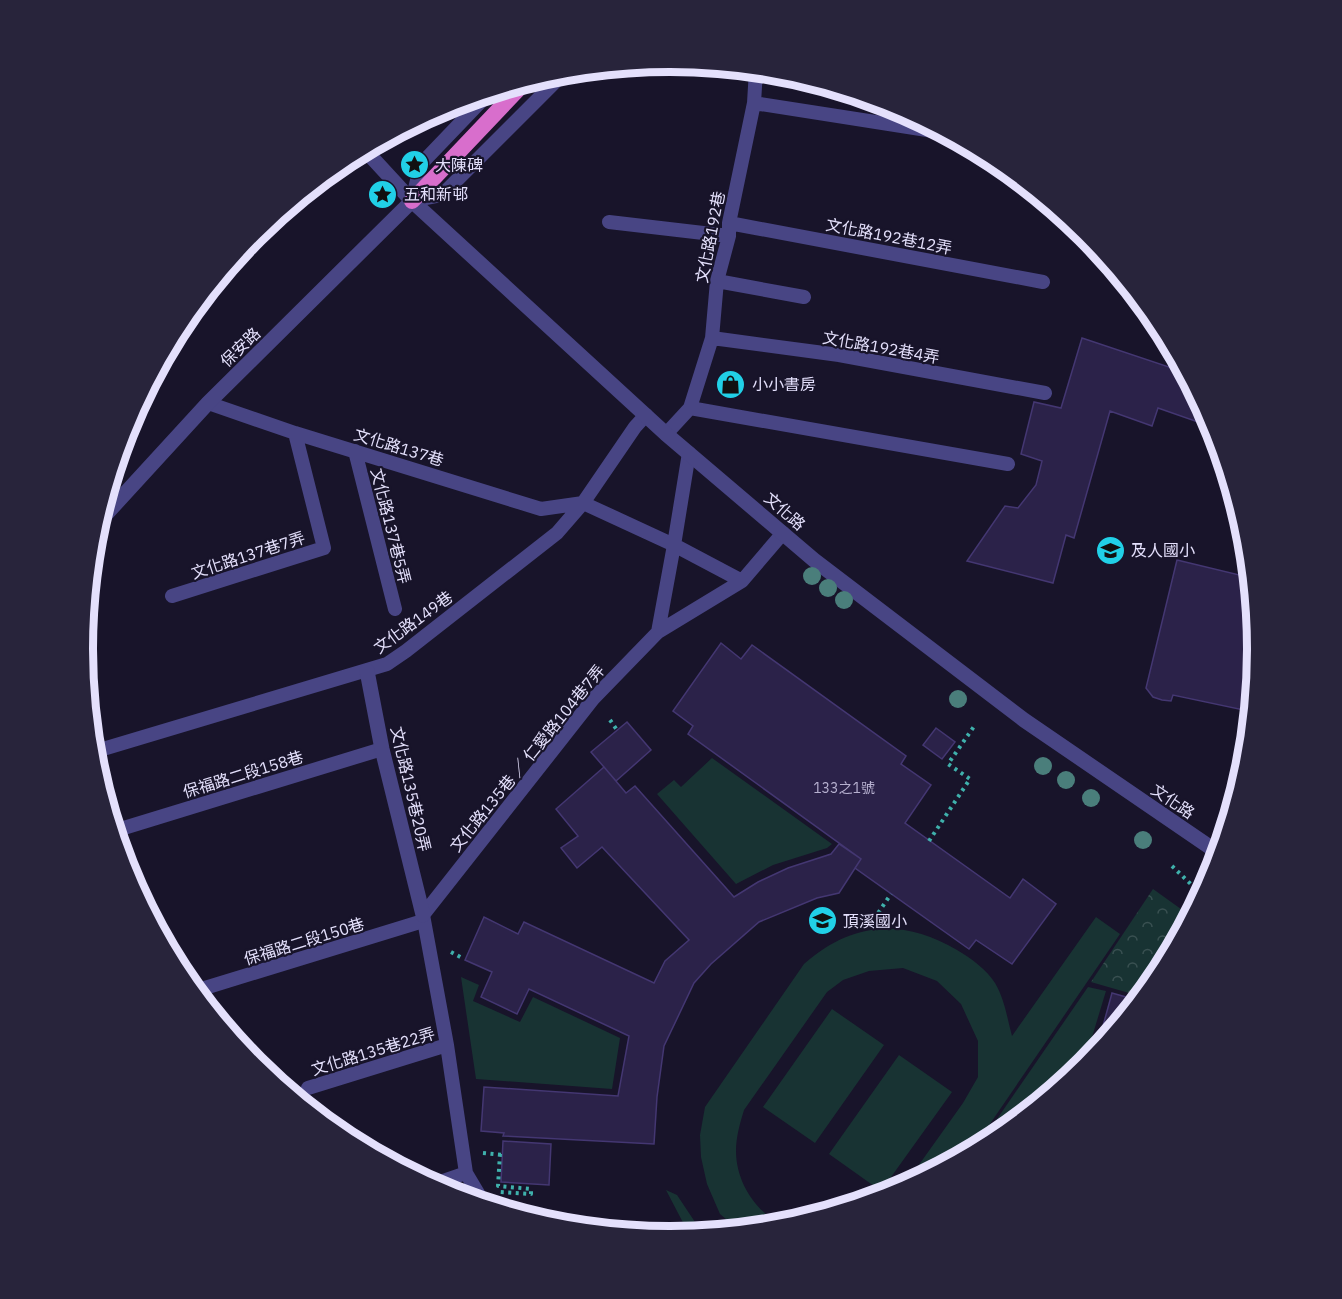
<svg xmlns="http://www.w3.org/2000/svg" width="1342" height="1299" viewBox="0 0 1342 1299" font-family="'IBM Plex Sans','Noto Sans TC',sans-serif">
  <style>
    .green { fill: #183333 }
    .forest { fill: url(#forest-crowns) }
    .building { fill: #2b2249; stroke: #443772; stroke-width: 1.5 }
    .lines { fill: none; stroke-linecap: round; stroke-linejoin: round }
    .path { stroke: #3fb1ac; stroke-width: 4; stroke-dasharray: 3 4.5; stroke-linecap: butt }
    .service { stroke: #484584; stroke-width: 14 }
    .minor { stroke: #484584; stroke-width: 15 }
    .trunk { stroke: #d86ecc; stroke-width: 16 }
    .tree { fill: #4a7e7b }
    .labels { text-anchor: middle; stroke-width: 4.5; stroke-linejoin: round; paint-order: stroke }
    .number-label { font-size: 14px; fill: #b6b0cf }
    .poi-label { font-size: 16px; fill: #e4e0fc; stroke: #18142a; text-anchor: start }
    .street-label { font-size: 16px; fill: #e4e0fc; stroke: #18142a }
    .rim { fill: none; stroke: #e4e0fc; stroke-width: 8 }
  </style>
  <defs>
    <pattern id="forest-crowns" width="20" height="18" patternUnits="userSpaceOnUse" patternTransform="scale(1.5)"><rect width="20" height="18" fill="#183333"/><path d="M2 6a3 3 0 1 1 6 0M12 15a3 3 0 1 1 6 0" fill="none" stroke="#395051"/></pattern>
  </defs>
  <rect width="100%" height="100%" fill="#18142a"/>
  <path class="green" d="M712,758l120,86 -5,4 -54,17 -37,19 -79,-90 17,-14 7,7z
    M1096,917l24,17 -150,219 -69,37 62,-87 15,-26v-36l-17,-37 -24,-23 -34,-13 -34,3 -26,9 -16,12 -83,118c-4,13 -8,27 -8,41 0,32 21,63 49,75l-45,5 -20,-17 -13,-30 -6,-27 -1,-22 5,-28 99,-143c48,-42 98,-46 153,-14 14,8 30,20 38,33 10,17 12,35 17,53z
    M461,977l18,8 -6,16 47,21 13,-25 87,41 -8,51 -136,-10z
    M1088,987l18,4 -24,79 -85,69 -22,12z
    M832,1009l52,36 -69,98 -52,-36z
    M899,1055l53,37 -71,99 -52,-37z
    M666,1190l11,5 26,39 -13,2z"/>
  <path class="forest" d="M1153,889l39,28 -32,59 -17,21 -52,-15z"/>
  <path class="building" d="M1082,338l105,35 28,55 -57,-20 -6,18 -42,-15 -36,127 -8,-3 -13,48 -86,-22 38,-55 13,2 18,-23 6,-24 -21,-7 13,-52 27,6z
    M1177,560l75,18 3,35 -11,51 13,4 -8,84 -12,-3 7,-39 -71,-15 -2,6 -9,-1 -9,-3 -7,-9z
    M721,643l20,16 11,-14 154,111 -5,8 30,21 -26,38 105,75 13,-19 33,25 -44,60 -36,-24 -7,9 -114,-81 6,-9 -173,-125 5,-8 -20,-15z
    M627,722l24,28 -35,31 -25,-29z
    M936,728l19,14 -13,17 -19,-14z
    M604,767l22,26 9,-7 99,111 24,-15 30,-14 43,-14 8,-10 22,15 -22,34 -22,5 -58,24 -48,42 -17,19 -30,63 -7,51 -3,47 -151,-8 1,-3 -23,-2 3,-44 134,9 11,-60 -100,-47 -12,25 -36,-17 11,-25 -27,-12 19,-43 34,17 6,-12 130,61 11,-22 24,-21 -87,-93 -25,21 -16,-20 17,-12 -22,-27z
    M1112,993l28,8 -45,54z
    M503,1141l48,3 -2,41 -48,-3z"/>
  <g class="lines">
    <path class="path" d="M610,720l7,10
      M929,841l41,-62 -22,-15 27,-39
      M1172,866l26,25
      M874,919l17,-25
      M451,952l13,7
      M483,1153l20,2
      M500,1154l-2,32 33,3v5l-31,-2"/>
    <path class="service" d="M489,93l-68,71 -9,37 30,-6 123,-123
      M754,103l192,30
      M609,222l120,14
      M729,223l314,59
      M717,281l87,16
      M712,338l127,17 206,38
      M208,403l87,30 246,76 42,-6 91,42 -16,87
      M690,408l318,56
      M666,434l24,-26 22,-70 5,-57 12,-45v-13l25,-120 2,-33
      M355,451l40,158
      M689,453l-15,92 68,36
      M172,596l152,-48 -29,-115
      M93,752l294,-88 19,-13 151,-118 26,-30 52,-76 11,-12
      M114,831l268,-82
      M195,991l228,-70
      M308,1088l139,-43
      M431,1185l35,-12
      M485,1205l-19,-32 -19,-128 -24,-130 170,-216 65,-67 84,-51 41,-48"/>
    <path class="minor" d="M365,150l47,51 254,233 148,126 210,160 196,134
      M98,523l110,-120 204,-202
      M367,671l15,78 41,166"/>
    <path class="trunk" d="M412,201l113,-119"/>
  </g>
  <g class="tree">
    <circle cx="812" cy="576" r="9"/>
    <circle cx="828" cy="588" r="9"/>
    <circle cx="844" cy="600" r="9"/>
    <circle cx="958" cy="699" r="9"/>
    <circle cx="1043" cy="766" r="9"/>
    <circle cx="1066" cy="780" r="9"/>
    <circle cx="1091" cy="798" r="9"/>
    <circle cx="1143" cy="840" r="9"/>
  </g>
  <defs>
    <symbol id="sight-disc" viewBox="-11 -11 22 22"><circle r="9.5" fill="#21d0e7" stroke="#18142a"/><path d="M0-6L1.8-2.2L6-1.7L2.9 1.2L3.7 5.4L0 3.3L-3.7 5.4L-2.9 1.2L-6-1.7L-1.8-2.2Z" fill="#111"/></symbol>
    <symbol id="shop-disc" viewBox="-11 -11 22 22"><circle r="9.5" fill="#21d0e7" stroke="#18142a"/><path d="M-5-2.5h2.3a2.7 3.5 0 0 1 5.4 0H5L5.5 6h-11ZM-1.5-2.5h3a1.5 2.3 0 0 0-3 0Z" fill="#111"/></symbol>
    <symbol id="school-disc" viewBox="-11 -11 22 22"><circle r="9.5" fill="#21d0e7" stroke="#18142a"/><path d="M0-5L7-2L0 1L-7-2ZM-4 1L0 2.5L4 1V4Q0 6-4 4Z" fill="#111"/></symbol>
  </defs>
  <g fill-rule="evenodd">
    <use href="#sight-disc" x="398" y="148" width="33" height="33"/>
    <use href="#sight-disc" x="366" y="178" width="33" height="33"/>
    <use href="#shop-disc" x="714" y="368" width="33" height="33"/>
    <use href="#school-disc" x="1094" y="534" width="33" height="33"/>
    <use href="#school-disc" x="806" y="904" width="33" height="33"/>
  </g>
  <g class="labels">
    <g class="number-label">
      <text x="844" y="793">133之1號</text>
    </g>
    <g class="poi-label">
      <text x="435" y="171">大陳碑</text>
      <text x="404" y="200">五和新邨</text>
      <text x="752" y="390">小小書房</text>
      <text x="1131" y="556">及人國小</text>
      <text x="843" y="927">頂溪國小</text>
    </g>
    <g class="street-label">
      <text transform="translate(889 236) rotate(11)" y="6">文化路192巷12弄</text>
      <text transform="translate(710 237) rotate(-79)" y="6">文化路192巷</text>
      <text transform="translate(240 347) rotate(-44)" y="6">保安路</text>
      <text transform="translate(881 347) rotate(10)" y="6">文化路192巷4弄</text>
      <text transform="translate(399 447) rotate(17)" y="6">文化路137巷</text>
      <text transform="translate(785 511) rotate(41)" y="6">文化路</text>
      <text transform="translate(391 526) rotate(76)" y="6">文化路137巷5弄</text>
      <text transform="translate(248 555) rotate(-18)" y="6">文化路137巷7弄</text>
      <text transform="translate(413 622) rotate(-36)" y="6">文化路149巷</text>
      <text transform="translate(527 758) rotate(-51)" y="6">文化路135巷 ／ 仁愛路104巷7弄</text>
      <text transform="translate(243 774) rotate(-17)" y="6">保福路二段158巷</text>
      <text transform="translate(411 789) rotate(77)" y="6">文化路135巷20弄</text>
      <text transform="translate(1173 801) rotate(34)" y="6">文化路</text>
      <text transform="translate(304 941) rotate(-17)" y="6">保福路二段150巷</text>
      <text transform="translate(373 1051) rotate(-17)" y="6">文化路135巷22弄</text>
    </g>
  </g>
  <path d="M0 0H1342V1299H0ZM93 649a577 577 0 1 1 1154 0a577 577 0 1 1-1154 0Z" fill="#28243b" fill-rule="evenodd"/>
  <path class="rim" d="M93 649a577 577 0 1 1 1154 0a577 577 0 1 1-1154 0Z"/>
</svg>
